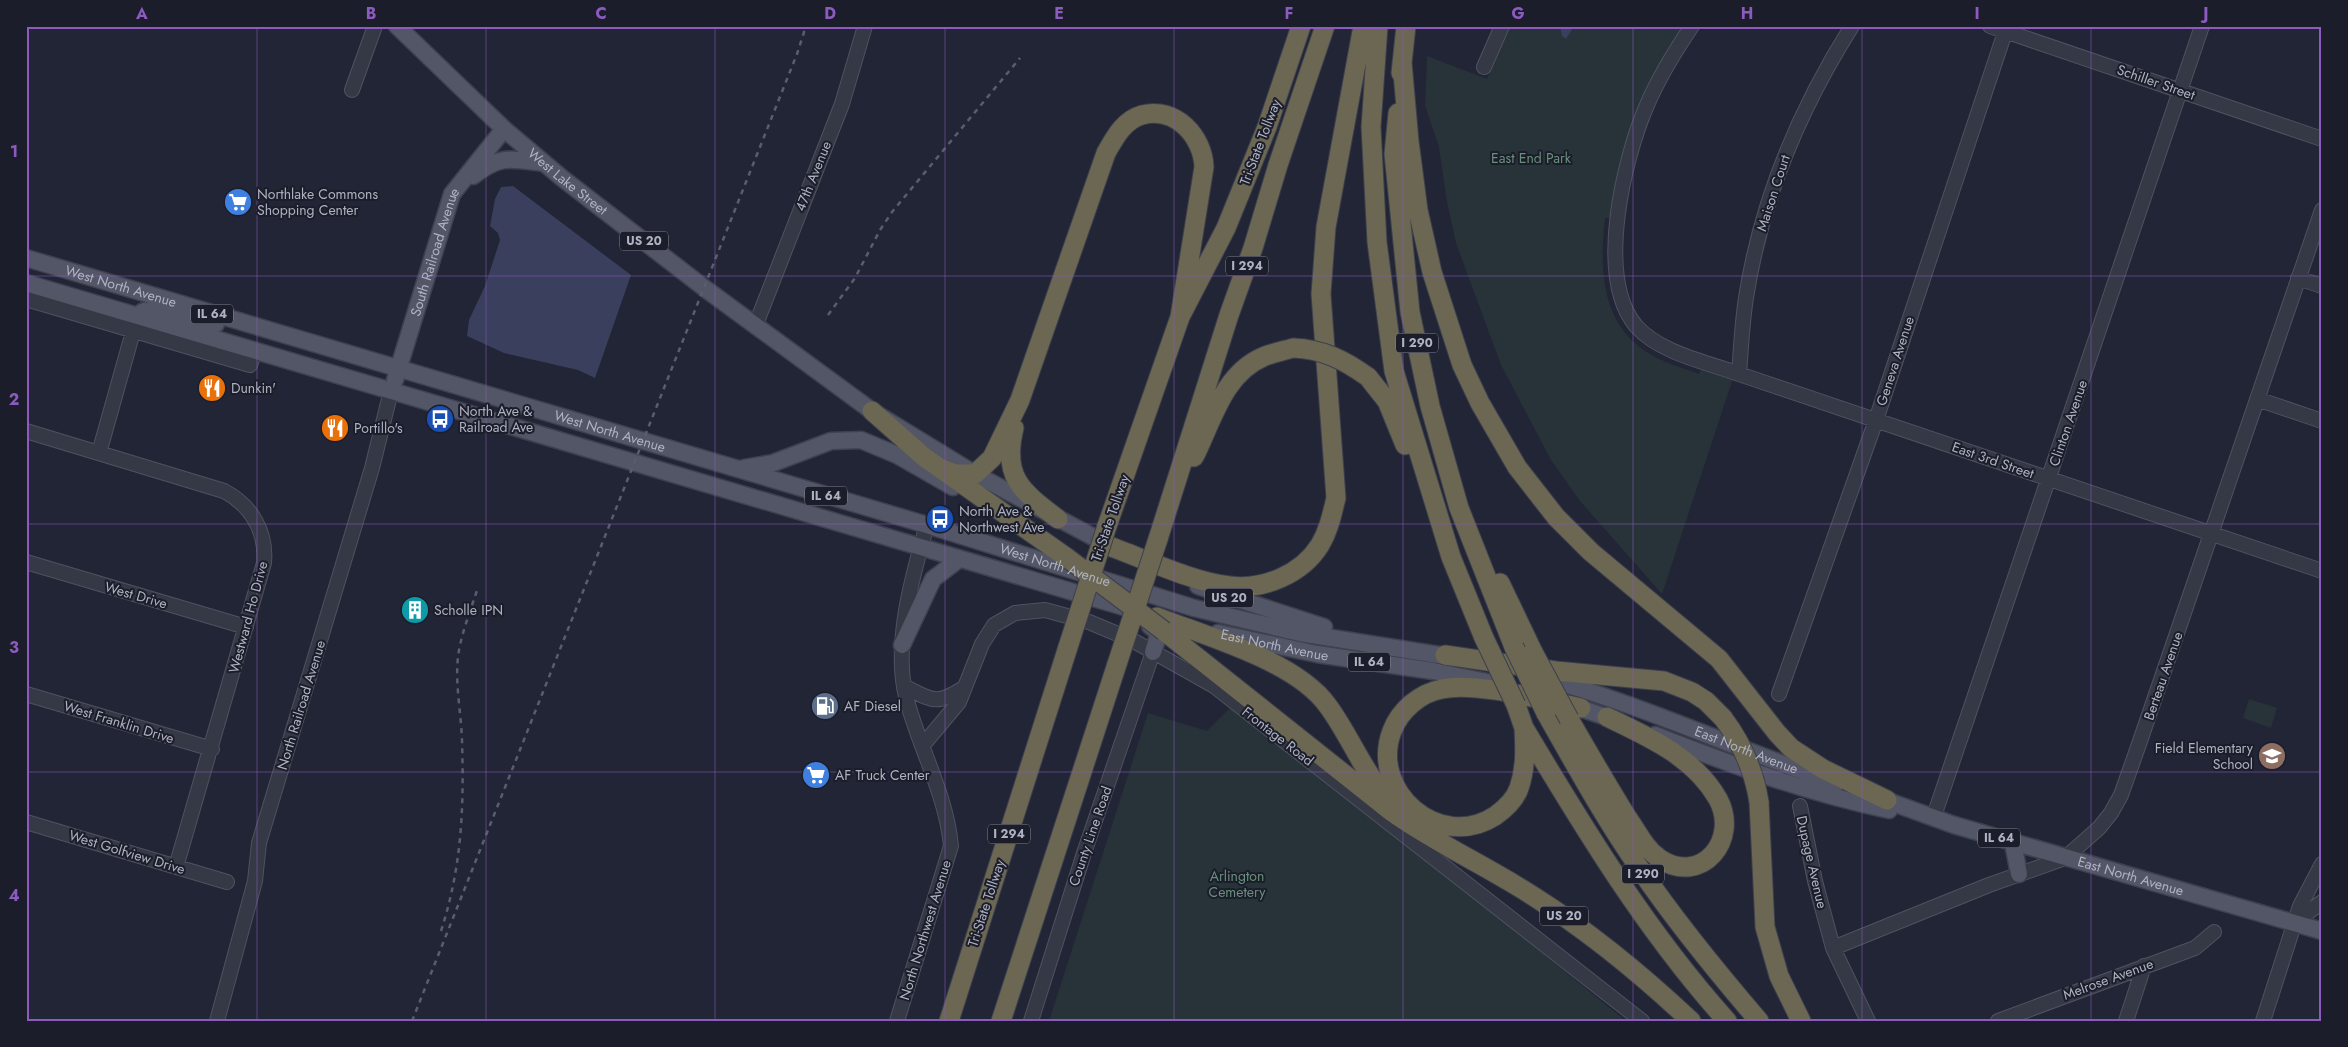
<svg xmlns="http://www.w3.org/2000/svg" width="2348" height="1047" viewBox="0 0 2348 1047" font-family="Jost,sans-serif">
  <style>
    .green { fill: #273339 }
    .water { fill: #393f5d }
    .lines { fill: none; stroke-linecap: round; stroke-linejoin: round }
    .minor-casing { stroke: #4f5260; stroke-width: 16 }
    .major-casing { stroke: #3e414f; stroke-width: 19 }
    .highway-casing { stroke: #3c3f4d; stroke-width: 21 }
    .minor { stroke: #353845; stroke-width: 14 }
    .major { stroke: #535666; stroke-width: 16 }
    .highway { stroke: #6b6753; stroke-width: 19 }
    .rail { stroke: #595d6e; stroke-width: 2.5; stroke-dasharray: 5 5; stroke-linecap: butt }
    .highway-bridge-casing { stroke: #3c3f4d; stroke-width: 21; stroke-linecap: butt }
    .highway-bridge { stroke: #6b6753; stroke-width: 19 }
    .grid { fill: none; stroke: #8d5bc0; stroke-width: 1; stroke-opacity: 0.55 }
    .labels { text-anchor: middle; stroke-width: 4; stroke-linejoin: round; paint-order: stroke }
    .shield { fill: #1b1d2a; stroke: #838594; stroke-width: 1 }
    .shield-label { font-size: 12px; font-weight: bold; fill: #afb2c2 }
    .street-label { font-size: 14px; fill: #afb2c2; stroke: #1b1d2a }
    .park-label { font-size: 14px; fill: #69907c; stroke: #1b1d2a }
    .poi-label { font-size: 14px; fill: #afb2c2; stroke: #1b1d2a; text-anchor: start }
    .neatline { fill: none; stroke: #8d5bc0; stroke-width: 2 }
    .grid-label { font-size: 16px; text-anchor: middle; font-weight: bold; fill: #8d5bc0 }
  </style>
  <rect width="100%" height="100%" fill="#222535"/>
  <path class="green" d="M1508,26h178l-24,35 -49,156 -8,1c-6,50 -4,108 45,136 15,9 33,14 49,20l3,-7 31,11 -71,216 -82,-93 -29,-41 -50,-95 -45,-122 -10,-46 -7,-50 -14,-41 2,-50 60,23z
    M2249,699l28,9 -6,20 -28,-10z
    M1231,707l183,142 212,172h-577l99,-308 59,18z"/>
  <path class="water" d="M1560,26h14l-8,13 -4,-3z
    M513,186l118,89 -36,103 -17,-8 -74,-17 -37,-17 2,-16 16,-34 15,-46 -2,-7 -8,-7 5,-27 6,-12z"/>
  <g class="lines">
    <defs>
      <path id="minor" d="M1692,26c-17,25 -33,51 -45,79 -23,53 -52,172 -11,221 24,27 70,36 103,48l583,197
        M1990,26l332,113
        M1484,67l18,-41
        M352,90l23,-64
        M2298,278l24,8
        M26,299l224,66 5,-14
        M756,324l86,-220 23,-78
        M1739,374c2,-25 3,-51 7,-76 15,-98 53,-188 106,-272
        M2257,399l65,22
        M26,431l198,60c27,14 43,41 40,72l-88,304
        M99,453l37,-132
        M26,562l220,65
        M904,686c29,15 32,20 61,1
        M26,694l186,55
        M1779,694l97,-274 131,-394
        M923,745l36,-43 23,-58 12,-19 21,-12 30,-3 44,12 43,18 82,46 428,335
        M1800,806l15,75 18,67 35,73
        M1933,819l269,-793
        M26,822l201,60
        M2295,922l27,-20
        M1833,948l156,-63 76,-27 34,-30 12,-15 10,-18 17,-48 184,-537
        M217,1021l38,-140 4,-38 113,-375 19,-77
        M897,1021l54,-175c-5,-53 -32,-98 -45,-149 -13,-53 6,-120 21,-172
        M1031,1021l54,-171 68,-198
        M1998,1021l197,-73 19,-16
        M2126,1021l18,-55
        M2263,1021l37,-115 22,-42"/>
      <g id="major">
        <path id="s1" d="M397,26l107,103 58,49 145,112 165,121 103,63 137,73"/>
        <path d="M473,176c28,-22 38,-17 71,-13"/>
        <path id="s2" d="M26,258l901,267 267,83 106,25 158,25"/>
        <path d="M26,283l1108,327"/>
        <path d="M142,312c16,-7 55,9 74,12"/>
        <path id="s3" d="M395,380l57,-186 52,-65"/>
        <path d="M744,468l29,-5 58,-22 30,-1 36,15 56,32"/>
        <path d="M1198,586l126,41"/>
        <path d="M1150,626l9,7 -6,19"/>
        <path id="s4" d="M1218,633l99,21 116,17 59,12"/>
        <path d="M902,645l31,-66 25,-19"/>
        <path id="s5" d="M1540,677c102,27 197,73 297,106"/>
        <path d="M1568,704l50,17"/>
        <path d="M1655,735c77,30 153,58 234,75"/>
        <path id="s6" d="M1874,796l80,29 368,106"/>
        <path d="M2013,843l6,31"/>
      </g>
      <path id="highway" d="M1378,26l-7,101 6,115 17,129 57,186 33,81
        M1402,62l7,79 9,69 14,62 30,93 18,38 37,64 39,50 35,35 128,107 58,74 14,15 32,21 64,31
        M1401,73l5,-47
        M1398,113l-4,41 16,158 20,94 29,102 55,139
        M1368,377l19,24 18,44
        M872,411l52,46 142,100
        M1014,428c-12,49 7,63 44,91
        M1194,457c18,-35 29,-83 69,-100 9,-4 20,-6 30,-9
        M940,468l15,6h20l17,-16 28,-58 86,-247c9,-16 18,-33 36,-38 34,-9 61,22 62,52l-24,150
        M1107,526l73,-209 46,-89 41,-101 34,-101
        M1158,539l71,-224 24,-67 25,-83 47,-139
        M1106,545c37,13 86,37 124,41 34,4 72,-12 90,-41 9,-15 12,-31 16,-47l-15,-204 5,-67 37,-201
        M1500,583l33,69
        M1157,617c51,20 139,44 171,89 22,30 35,65 59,93
        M1164,631l228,181c45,32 95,54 141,84 57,36 108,78 158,125
        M1445,655l111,16 108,10 28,11 14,9 17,17
        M1516,705l8,23c61,102 123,204 203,293
        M1546,713c30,53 59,106 94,156 36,53 77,103 119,152
        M1569,719c19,33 38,66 58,98 10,14 18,32 33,42 41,27 80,-19 58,-60 -24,-42 -69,-62 -111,-82
        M1524,728c1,20 2,40 -5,60 -4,12 -14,21 -24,28 -56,36 -126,-25 -103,-85 8,-21 28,-38 50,-42 33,-8 104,12 139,19
        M1759,802l6,125 14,49 22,45
        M949,1021l119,-374
        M1001,1021l116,-357"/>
    </defs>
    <use href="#minor" class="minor-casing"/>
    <use href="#major" class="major-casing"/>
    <use href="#highway" class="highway-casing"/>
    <use href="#minor" class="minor"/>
    <use href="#major" class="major"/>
    <use href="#highway" class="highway"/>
    <path class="rail" d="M828,315l27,-37 25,-48 12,-18 128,-154
      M441,931c21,-65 23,-123 21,-191 -1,-28 -7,-56 -4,-83 3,-24 13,-47 20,-70
      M412,1021l385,-967 9,-28"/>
    <defs>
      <path id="highway-bridge" d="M1293,348c30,1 51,12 75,29
        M1066,557l98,74
        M1484,638l32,67
        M1068,647l39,-121
        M1514,647l32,66
        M1533,652l36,67
        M1117,664l41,-125
        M1723,718c19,25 31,53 36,84"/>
    </defs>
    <use href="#highway-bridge" class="highway-bridge-casing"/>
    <use href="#highway-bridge" class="highway-bridge"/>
  </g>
  <path class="grid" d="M257,26v995M486,26v995M715,26v995M945,26v995M1174,26v995M1403,26v995M1633,26v995M1862,26v995M2091,26v995M26,276h2296M26,524h2296M26,772h2296"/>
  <defs>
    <symbol id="supermarket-disc" viewBox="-11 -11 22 22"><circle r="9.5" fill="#3f7fe0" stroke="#1b1d2a"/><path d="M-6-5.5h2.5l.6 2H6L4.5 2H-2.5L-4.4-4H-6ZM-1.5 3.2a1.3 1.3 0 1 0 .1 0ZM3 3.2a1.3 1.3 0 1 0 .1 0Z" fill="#fff"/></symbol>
    <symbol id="restaurant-disc" viewBox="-11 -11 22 22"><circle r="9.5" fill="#e8710a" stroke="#1b1d2a"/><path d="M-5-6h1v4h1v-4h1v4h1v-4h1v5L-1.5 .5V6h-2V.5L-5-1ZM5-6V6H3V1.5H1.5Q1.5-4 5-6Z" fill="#fff"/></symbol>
    <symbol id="bus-disc" viewBox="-11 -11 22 22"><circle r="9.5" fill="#1a4fb4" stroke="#1b1d2a"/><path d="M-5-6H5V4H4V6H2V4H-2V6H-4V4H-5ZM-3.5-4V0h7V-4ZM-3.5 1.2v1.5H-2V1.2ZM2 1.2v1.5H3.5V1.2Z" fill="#fff"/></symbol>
    <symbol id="building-disc" viewBox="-11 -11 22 22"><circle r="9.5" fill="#0f9aa8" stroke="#1b1d2a"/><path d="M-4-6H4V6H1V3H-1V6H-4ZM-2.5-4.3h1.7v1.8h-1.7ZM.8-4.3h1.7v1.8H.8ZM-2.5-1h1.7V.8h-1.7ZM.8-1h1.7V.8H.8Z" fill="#fff"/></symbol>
    <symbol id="fuel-disc" viewBox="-11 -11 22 22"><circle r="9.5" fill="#5c6f8a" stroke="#1b1d2a"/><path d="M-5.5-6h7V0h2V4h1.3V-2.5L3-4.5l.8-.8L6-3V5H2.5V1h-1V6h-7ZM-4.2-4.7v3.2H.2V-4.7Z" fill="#fff"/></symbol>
    <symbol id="school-disc" viewBox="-11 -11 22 22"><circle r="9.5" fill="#8d6e63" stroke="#1b1d2a"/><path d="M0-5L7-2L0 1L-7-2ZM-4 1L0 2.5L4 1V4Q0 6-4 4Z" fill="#fff"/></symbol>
  </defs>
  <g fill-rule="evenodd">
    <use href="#supermarket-disc" x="222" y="186" width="32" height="32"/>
    <use href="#restaurant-disc" x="196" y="372" width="32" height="32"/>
    <use href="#bus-disc" x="424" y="403" width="32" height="32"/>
    <use href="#restaurant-disc" x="319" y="412" width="32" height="32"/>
    <use href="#bus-disc" x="924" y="503" width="32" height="32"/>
    <use href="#building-disc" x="399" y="594" width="32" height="32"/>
    <use href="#fuel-disc" x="809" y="690" width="32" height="32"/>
    <use href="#school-disc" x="2256" y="740" width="32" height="32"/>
    <use href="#supermarket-disc" x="800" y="759" width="32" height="32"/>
  </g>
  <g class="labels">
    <g class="shield">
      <rect x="620" y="231.5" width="48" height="19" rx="4"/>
      <rect x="1226" y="256.5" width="42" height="19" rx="4"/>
      <rect x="191" y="304.5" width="42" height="19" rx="4"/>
      <rect x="1396" y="333.5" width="42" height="19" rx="4"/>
      <rect x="805" y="486.5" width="42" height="19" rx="4"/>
      <rect x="1205" y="588.5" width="48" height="19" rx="4"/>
      <rect x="1348" y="652.5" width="42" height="19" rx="4"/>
      <rect x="988" y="824.5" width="42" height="19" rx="4"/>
      <rect x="1978" y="828.5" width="42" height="19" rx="4"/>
      <rect x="1622" y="864.5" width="42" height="19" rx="4"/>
      <rect x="1540" y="906.5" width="48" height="19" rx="4"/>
    </g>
    <g class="shield-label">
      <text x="644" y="245">US 20</text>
      <text x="1247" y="270">I 294</text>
      <text x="212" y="318">IL 64</text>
      <text x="1417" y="347">I 290</text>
      <text x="826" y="500">IL 64</text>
      <text x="1229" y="602">US 20</text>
      <text x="1369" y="666">IL 64</text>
      <text x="1009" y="838">I 294</text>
      <text x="1999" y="842">IL 64</text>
      <text x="1643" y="878">I 290</text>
      <text x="1564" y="920">US 20</text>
    </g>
    <g class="street-label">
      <text transform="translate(2156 82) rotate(19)" y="5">Schiller Street</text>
      <text transform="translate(1260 142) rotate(-69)" y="5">Tri-State Tollway</text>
      <text transform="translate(813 176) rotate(-68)" y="5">47th Avenue</text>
      <text dy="5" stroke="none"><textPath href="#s1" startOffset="231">West Lake Street</textPath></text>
      <text transform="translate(1773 193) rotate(-72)" y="5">Maison Court</text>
      <text dy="5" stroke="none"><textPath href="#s3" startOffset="134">South Railroad Avenue</textPath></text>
      <text dy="5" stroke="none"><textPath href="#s2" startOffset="99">West North Avenue</textPath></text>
      <text transform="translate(1895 361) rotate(-72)" y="5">Geneva Avenue</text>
      <text transform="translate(2068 423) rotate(-71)" y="5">Clinton Avenue</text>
      <text dy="5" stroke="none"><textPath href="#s2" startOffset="609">West North Avenue</textPath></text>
      <text transform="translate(1993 460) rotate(19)" y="5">East 3rd Street</text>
      <text transform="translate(1110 518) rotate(-71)" y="5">Tri-State Tollway</text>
      <text dy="5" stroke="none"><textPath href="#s2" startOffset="1074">West North Avenue</textPath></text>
      <text transform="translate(136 595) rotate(16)" y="5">West Drive</text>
      <text transform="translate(248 617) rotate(-75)" y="5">Westward Ho Drive</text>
      <text dy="5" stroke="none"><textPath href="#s4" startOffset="58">East North Avenue</textPath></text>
      <text transform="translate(2163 676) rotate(-71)" y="5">Berteau Avenue</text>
      <text transform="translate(301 705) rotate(-73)" y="5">North Railroad Avenue</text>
      <text transform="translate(119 722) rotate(17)" y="5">West Franklin Drive</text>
      <text transform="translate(1278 736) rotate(38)" y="5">Frontage Road</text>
      <text dy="5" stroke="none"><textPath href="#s5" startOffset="219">East North Avenue</textPath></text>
      <text transform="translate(1090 836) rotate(-71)" y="5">County Line Road</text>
      <text transform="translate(127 852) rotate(17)" y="5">West Golfview Drive</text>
      <text transform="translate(1812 862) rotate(77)" y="5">Dupage Avenue</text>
      <text dy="5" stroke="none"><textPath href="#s6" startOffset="269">East North Avenue</textPath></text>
      <text transform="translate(986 903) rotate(-72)" y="5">Tri-State Tollway</text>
      <text transform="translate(925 930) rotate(-73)" y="5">North Northwest Avenue</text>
      <text transform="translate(2108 979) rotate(-20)" y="5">Melrose Avenue</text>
    </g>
    <g class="park-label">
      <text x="1531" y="163">East End Park</text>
      <text x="1237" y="881">Arlington<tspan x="1237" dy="16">Cemetery</tspan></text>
    </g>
    <g class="poi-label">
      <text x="257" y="199">Northlake Commons<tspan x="257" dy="16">Shopping Center</tspan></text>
      <text x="231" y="393">Dunkin'</text>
      <text x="459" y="416">North Ave &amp;<tspan x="459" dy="16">Railroad Ave</tspan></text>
      <text x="354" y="433">Portillo's</text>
      <text x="959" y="516">North Ave &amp;<tspan x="959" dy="16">Northwest Ave</tspan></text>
      <text x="434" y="615">Scholle IPN</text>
      <text x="844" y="711">AF Diesel</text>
      <text x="2253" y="753" text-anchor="end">Field Elementary<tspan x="2253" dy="16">School</tspan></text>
      <text x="835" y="780">AF Truck Center</text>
    </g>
  </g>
  <rect width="2348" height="1047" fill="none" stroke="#1b1d2a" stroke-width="55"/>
  <rect x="28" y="28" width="2292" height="992" class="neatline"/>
  <g class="grid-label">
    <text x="142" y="19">A</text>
    <text x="371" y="19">B</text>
    <text x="601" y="19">C</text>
    <text x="830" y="19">D</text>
    <text x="1059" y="19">E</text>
    <text x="1289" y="19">F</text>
    <text x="1518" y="19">G</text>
    <text x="1747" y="19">H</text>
    <text x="1977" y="19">I</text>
    <text x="2206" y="19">J</text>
    <text x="14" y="157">1</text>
    <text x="14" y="405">2</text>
    <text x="14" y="653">3</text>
    <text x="14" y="901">4</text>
  </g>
</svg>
